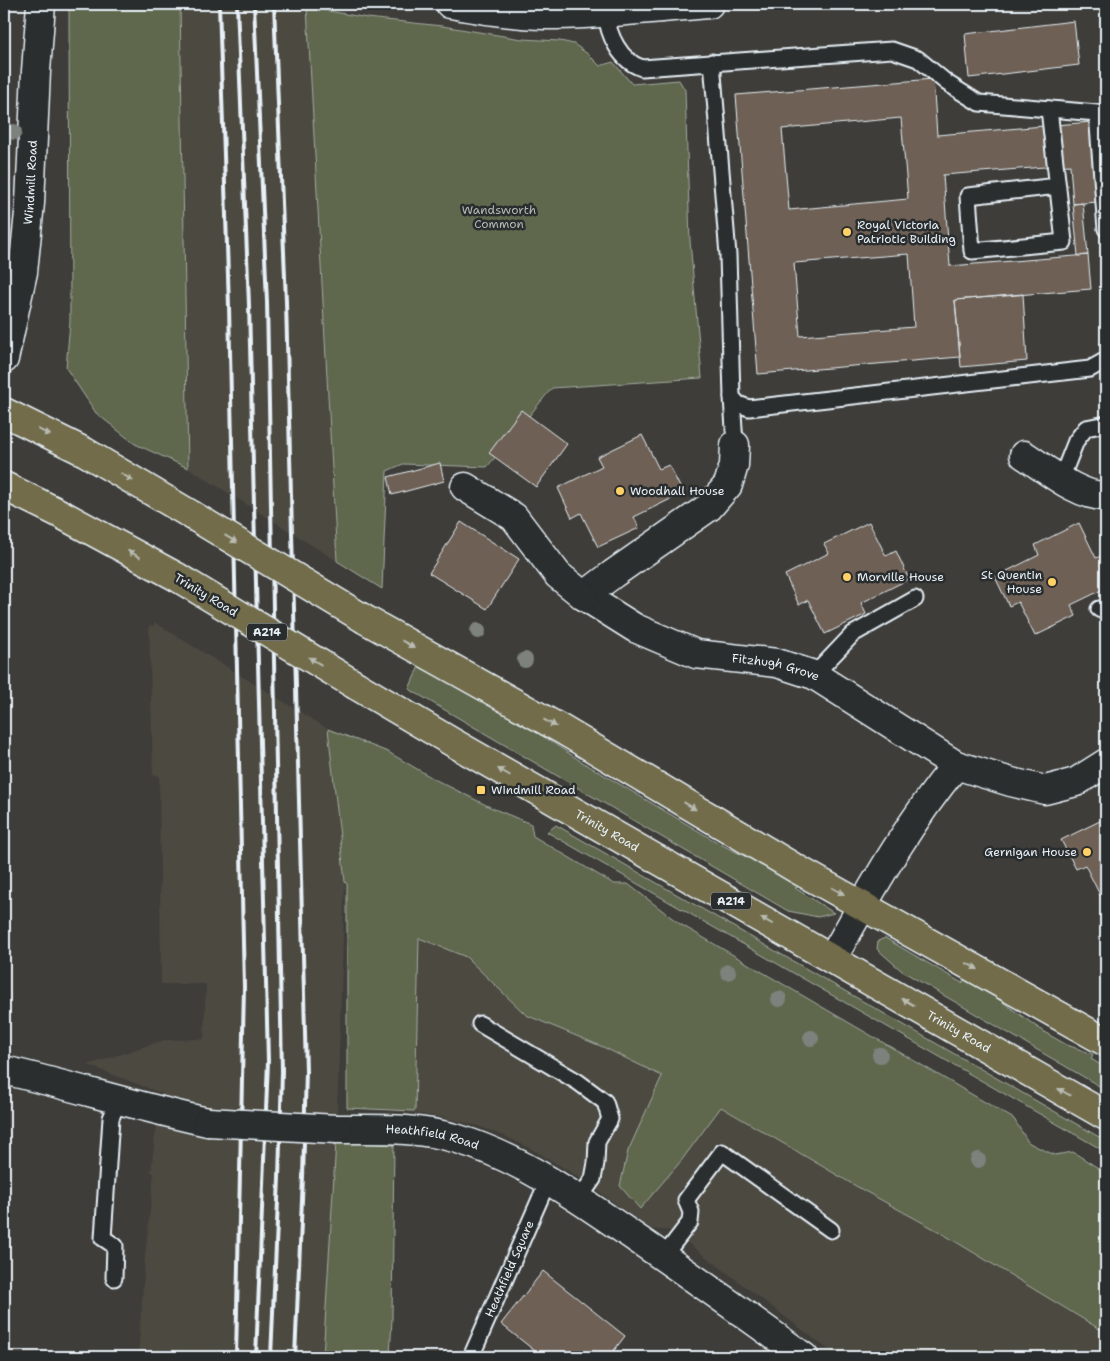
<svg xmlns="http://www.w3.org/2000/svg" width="1110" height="1361" viewBox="0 0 1110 1361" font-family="'Shantell Sans',sans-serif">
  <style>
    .built { fill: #4c4841 }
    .green { fill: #5f674e; stroke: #a4aca3 }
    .building { fill: #6e6154; stroke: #e8f1f8; fill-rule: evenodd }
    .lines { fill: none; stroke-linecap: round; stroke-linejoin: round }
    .service-casing { stroke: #e8f1f8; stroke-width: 19 }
    .minor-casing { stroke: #e8f1f8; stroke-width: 31 }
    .secondary-casing { stroke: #e8f1f8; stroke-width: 31 }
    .trunk-casing { stroke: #e8f1f8; stroke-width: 31 }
    .service { stroke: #2a2d2e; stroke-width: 15 }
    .minor { stroke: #2a2d2e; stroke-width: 28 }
    .secondary { stroke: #2a2d2e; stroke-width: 28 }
    .trunk { stroke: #726c4b; stroke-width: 28 }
    .rail { stroke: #e8f1f8; stroke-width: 4 }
    .minor-bridge-casing { stroke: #e8f1f8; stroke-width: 31; stroke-linecap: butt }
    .trunk-bridge-casing { stroke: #e8f1f8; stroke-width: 31; stroke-linecap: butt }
    .minor-bridge { stroke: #2a2d2e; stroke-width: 28 }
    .trunk-bridge { stroke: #726c4b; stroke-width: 28 }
    .tree { fill: #7d827d }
    .oneway { fill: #b9bcb3 }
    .poi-dot { fill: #ffd166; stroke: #2a2d2e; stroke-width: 2 }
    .labels { text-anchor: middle; stroke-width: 5; stroke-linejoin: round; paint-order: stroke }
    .shield { fill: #2a2d2e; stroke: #afb6bb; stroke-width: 1 }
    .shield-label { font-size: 11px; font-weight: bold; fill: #e8f1f8 }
    .street-label { font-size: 12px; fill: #e8f1f8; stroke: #2a2d2e }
    .park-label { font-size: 12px; fill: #b1bab4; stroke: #2a2d2e }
    .poi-label { font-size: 12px; fill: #e8f1f8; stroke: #2a2d2e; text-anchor: start }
  </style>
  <rect width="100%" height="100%" fill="#3e3d39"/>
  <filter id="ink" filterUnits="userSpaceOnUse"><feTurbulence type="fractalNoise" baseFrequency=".02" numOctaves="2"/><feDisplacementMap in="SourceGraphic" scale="10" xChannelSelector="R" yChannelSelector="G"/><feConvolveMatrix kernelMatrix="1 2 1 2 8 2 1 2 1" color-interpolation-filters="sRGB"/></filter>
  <g filter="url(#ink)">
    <path class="built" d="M180,4h127l30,557 -149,-93z
      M154,622l174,107 17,153 -9,259 53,216h-251l7,-101 9,-83 -3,-1 4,-36 8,-42 -75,-29 76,-25 40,-1 2,-55h-45l-2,-208 -6,-1 -4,-150 5,1z
      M379,906l482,283 77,42 168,102v24h-268l-166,-126 -22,-2 -73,-53 -42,-25 -28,-14 -32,-12 -35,-8 -63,-9z"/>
    <path class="green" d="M69,4h111l8,464 -53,-24 -39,-31 -30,-45 4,-46z
      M307,7l60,11 75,8 80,13 38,2 14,3 15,11 11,11 13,-4 19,22 47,-4 6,10 5,151 12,137 -150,10 -65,79 -84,-3 -16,7 -5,118 -45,-28z
      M419,666l122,69 38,25 143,85 81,40 -8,3 39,25 -16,4 -30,-6 -379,-222z
      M328,729l60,23 48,28 56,28 39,16 2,12 81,48h14l52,40 334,195 14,23 7,4 20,9 18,-3 33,21v160l-168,-102 -77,-42 -140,-82 -40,54 -41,48 -20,-23 8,-35 34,-75 -59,-29 -77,-32 -60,-58 -47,-19 -4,173 -68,-3v-224l-2,-2z
      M556,825l550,316v11l-559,-320z
      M885,938l77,45 6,-6 76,55 23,13 26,9 -2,5 15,9v22l-204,-119 -25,-22 1,-8z
      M336,1141l58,4 -2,174 -2,38h-67z"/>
    <path class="building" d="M1074,21l5,44 -110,13 -4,-44z
      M933,79l4,56 154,-13 6,80 -24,2 -3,-39 -127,10 7,91 138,-11 3,34 -136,11 5,57 -202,17 -22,-279zM901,118l7,81 -119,11 -7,-81zM909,254l5,73 -114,9 -6,-73z
      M1083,203l5,52 -10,1 -5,-52z
      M1023,294l4,67 -66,6 -6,-67z
      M521,410l46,34 -31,43 -47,-34z
      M642,435l17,34 10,-4 14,28 -49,24 5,11 -41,19 -17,-34 -9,5 -14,-30 44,-22 -5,-9z
      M440,463l4,18 -52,14 -4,-18z
      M461,522l58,37 -32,50 -58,-36z
      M869,522l17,34 10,-5 13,28 -48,24 5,11 -41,20 -17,-34 -9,5 -14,-30 44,-22 -5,-9z
      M1079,523l17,35 10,-4v34l-35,17 5,11 -41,20 -17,-34 -9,4 -14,-29 44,-22 -4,-10z
      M1106,806v91l-4,2 -17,-34 -9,4 -15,-29 45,-22 -5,-9z
      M543,1271l82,65 -16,21h-79l5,-6 -34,-27z"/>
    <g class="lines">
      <defs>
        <g id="service">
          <path d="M606,13c2,22 14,48 36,55l250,-18 26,9 29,24 32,20 118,10 9,116"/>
          <path d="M712,62l16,193 4,142 6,7 11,4 341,-39 16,-9"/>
          <path d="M1049,109l15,133 -92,9 -4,-55 90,-10"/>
          <path d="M732,397l3,48"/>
          <path d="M1061,479l15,-38 10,-13 20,-4"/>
          <path d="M1099,609l7,3"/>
          <path d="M814,675l39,-41 62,-35"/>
          <path d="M480,1024l98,58 27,20 5,17 -13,23 -1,21 -3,16 -14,20"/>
          <path d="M663,1257l27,-35 1,-10 -5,-12 36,-48 109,78"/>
          <path d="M114,1278l1,-32 -12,-8 8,-120 8,-18"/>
          <path id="s1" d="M471,1357l72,-165 7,-11"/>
        </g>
        <g id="minor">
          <path d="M450,4c31,5 63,11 95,11 55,0 109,-7 164,-11"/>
          <path id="s2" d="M735,445l-1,20 -6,20 -19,22 -96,67 -29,22 51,32 61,26 81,9 37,12 142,90 55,17 34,8 31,-8 30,-19"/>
          <path d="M1024,455c22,14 55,42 82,41"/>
          <path d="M465,487l49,30 44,58 26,21"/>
          <path d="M832,959c38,-67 75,-135 124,-194"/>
          <path d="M4,1070c68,16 135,37 204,52"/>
          <path id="s3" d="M337,1129c41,0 82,-2 121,10 62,19 117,57 169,93 60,41 119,83 177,125"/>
        </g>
        <g id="secondary">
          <path id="s4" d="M4,359l19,-87 7,-69 6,-132 5,-67"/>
        </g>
        <g id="trunk">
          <path d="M4,412l81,40 105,62"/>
          <path d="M4,486l53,26 120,65"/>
          <path d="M366,620l195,109 234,139 311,174"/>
          <path id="s5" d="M357,686l95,56 654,374"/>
        </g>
      </defs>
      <use href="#service" class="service-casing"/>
      <use href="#minor" class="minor-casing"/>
      <use href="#secondary" class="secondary-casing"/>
      <use href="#trunk" class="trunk-casing"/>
      <use href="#service" class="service"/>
      <use href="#minor" class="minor"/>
      <use href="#secondary" class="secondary"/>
      <use href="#trunk" class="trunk"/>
      <path class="rail" d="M219,4l10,302 15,681 -8,370
        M237,4l12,301 19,756 -12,296
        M254,4l13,298 15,769 -3,107 -8,179
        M274,4l12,298 20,769 -3,106 -8,180"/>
      <defs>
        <path id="minor-bridge" d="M208,1122l129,7"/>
        <path id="trunk-bridge" d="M190,514l176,106
          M177,577l180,109"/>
      </defs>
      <use href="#minor-bridge" class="minor-bridge-casing"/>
      <use href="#trunk-bridge" class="trunk-bridge-casing"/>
      <use href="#minor-bridge" class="minor-bridge"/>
      <use href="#trunk-bridge" class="trunk-bridge"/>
    </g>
    <g class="tree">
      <circle cx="14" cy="132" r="8"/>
      <circle cx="478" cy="631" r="8"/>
      <circle cx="525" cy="660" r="8"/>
      <circle cx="728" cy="972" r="8"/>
      <circle cx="779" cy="999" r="8"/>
      <circle cx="811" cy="1038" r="8"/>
      <circle cx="880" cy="1055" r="8"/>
      <circle cx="978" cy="1160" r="8"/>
    </g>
    <defs><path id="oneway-solid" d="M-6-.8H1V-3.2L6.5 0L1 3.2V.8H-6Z" transform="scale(1.25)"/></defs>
    <g class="oneway">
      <use href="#oneway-solid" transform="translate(44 432) rotate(26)"/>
      <use href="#oneway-solid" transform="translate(127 477) rotate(31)"/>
      <use href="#oneway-solid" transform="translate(231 539) rotate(31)"/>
      <use href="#oneway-solid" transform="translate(134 554) rotate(-151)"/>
      <use href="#oneway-solid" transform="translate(408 644) rotate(29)"/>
      <use href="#oneway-solid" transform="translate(315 661) rotate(-149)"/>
      <use href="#oneway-solid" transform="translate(550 723) rotate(29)"/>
      <use href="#oneway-solid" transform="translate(504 772) rotate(-150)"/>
      <use href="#oneway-solid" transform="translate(690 806) rotate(31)"/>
      <use href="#oneway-solid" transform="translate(838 891) rotate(29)"/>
      <use href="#oneway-solid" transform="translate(767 921) rotate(-150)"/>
      <use href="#oneway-solid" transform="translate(972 966) rotate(29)"/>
      <use href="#oneway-solid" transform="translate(908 1002) rotate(-150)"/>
      <use href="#oneway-solid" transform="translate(1064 1092) rotate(-150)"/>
    </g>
  </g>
  <g class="poi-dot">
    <circle cx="847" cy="232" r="5"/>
    <circle cx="620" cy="491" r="5"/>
    <circle cx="847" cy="577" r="5"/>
    <circle cx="1052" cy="582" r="5"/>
    <rect x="476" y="785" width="10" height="10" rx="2.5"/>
    <circle cx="1087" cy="852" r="5"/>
  </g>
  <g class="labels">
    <g class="shield">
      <rect x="247" y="623.5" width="40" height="17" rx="4"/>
      <rect x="711" y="892.5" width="40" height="17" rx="4"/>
    </g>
    <g class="shield-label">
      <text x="267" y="636">A214</text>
      <text x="731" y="905">A214</text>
    </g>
    <g class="street-label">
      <text dy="4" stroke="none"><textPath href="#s4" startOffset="179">Windmill Road</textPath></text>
      <text transform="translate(206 595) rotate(31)" y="4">Trinity Road</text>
      <text dy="4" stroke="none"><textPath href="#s2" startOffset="431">Fitzhugh Grove</textPath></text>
      <text dy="4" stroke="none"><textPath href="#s5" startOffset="289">Trinity Road</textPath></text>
      <text dy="4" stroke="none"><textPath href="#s5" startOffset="694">Trinity Road</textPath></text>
      <text dy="4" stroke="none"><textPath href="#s3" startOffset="96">Heathfield Road</textPath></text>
      <text dy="4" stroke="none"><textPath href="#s1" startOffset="96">Heathfield Square</textPath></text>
    </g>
    <g class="park-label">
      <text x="499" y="214">Wandsworth<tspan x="499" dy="14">Common</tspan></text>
    </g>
    <g class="poi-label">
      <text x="857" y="229">Royal Victoria<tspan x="857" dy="14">Patriotic Building</tspan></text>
      <text x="630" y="495">Woodhall House</text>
      <text x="1042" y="579" text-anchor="end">St Quentin<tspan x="1042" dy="14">House</tspan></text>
      <text x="857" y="581">Morville House</text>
      <text x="491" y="794">Windmill Road</text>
      <text x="1077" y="856" text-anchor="end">Gernigan House</text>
    </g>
  </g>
  <rect width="1110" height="1361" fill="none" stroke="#2a2d2e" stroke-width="20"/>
  <rect x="10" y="10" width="1090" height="1341" fill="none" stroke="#e8f1f8" stroke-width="2" filter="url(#ink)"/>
</svg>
